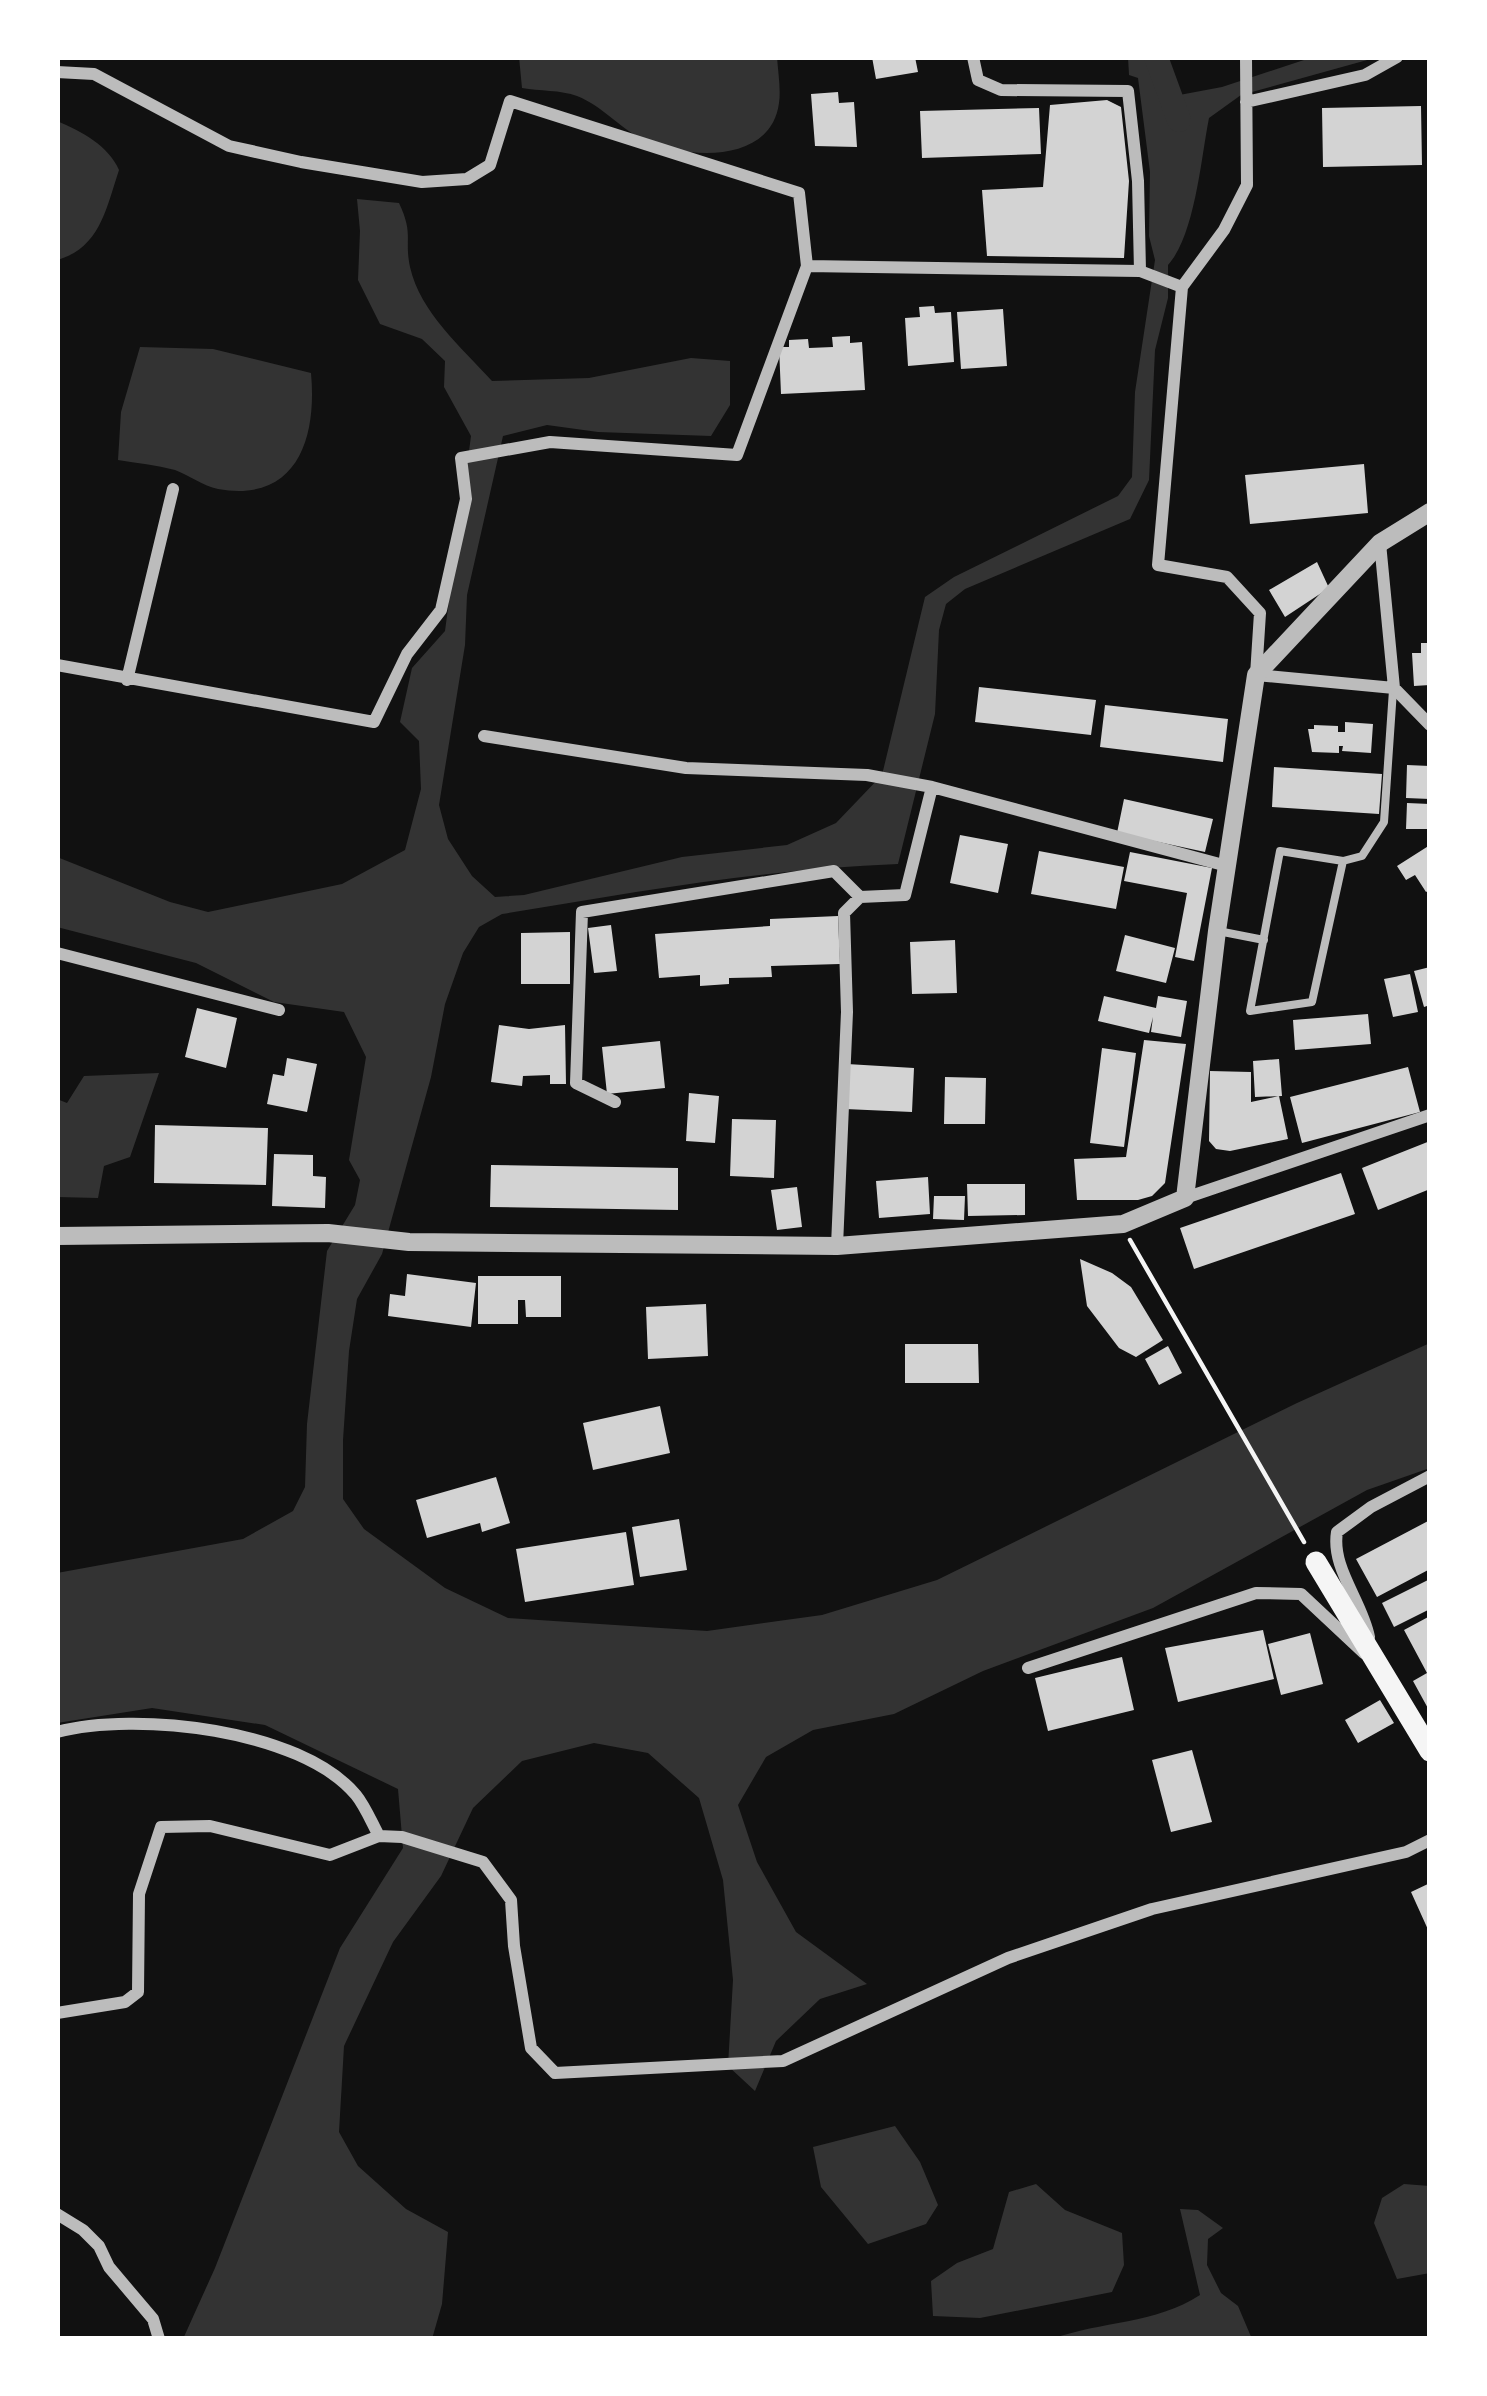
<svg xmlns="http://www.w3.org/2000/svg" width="1487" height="2396" viewBox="0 0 1487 2396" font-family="'Varela Round',sans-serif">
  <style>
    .water { fill: #333 }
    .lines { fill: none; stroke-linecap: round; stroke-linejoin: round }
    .canal { stroke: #333; stroke-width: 24 }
    .building { fill: #d3d3d3 }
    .path { stroke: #f5f5f5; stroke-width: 4.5 }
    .service { stroke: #bcbcbc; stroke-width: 8 }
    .minor { stroke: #bcbcbc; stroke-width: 12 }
    .tertiary { stroke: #bcbcbc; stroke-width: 18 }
    .secondary { stroke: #f5f5f5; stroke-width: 21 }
  </style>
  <rect width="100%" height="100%" fill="#111"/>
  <path class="water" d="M519,57h258c1,15 4,32 2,46 -8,61 -91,56 -132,38 -25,-10 -44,-35 -70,-45 -16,-6 -38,-5 -55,-8z
    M1128,57h21l13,33 12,6 48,-9 91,-30h65l-137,38 -32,23c-8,40 -14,117 -41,147v33l-13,52 -6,130 -19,39 -165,70 -19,15 -7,26 -4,84 -37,150c-134,5 -264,28 -396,50l-23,13 -16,26 -18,51 -14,73 -49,177 -25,45 -8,52 -6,89v59l21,30 81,59 63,30 199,13 115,-16 115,-35 360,-177 133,-60v125l-63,22 -214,118 -170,63 -89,43 -81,16 -47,27 -28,48 19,57 39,70 71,52 -47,15 -44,42 -21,50 -27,-25 5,-86 -10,-100 -24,-82 -51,-45 -54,-10 -72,18 -49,47 -32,68 -48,66 -49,104 -5,86 19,34 48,43 42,23 -6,72 -10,35h-249l32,-71 125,-320 63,-100 -5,-59 -133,-64 -113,-17 -95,15v-150l186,-34 50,-28 12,-24 2,-63 20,-173 28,-46 5,-25 -11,-20 17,-103 -22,-45 -70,-10 -78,-39 -139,-36v-70l113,45 38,10 134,-28 63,-34 16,-61 -2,-48 -19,-19 12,-54 33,-37 26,-195 -27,-49 1,-26 -23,-22 -42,-15 -22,-44 2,-49 -3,-32 42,4c15,32 5,35 11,64 10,45 52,81 82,114l97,-3 102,-20 39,3v44l-19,31 -113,-4 -51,-7 -44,11 -36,159 -2,50 -26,160 9,34 24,37 23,21 29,-2 158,-38 105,-12 49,-22 46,-48 43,-178 29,-20 164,-81 14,-19 3,-85 20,-132 -6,-24 1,-64 -12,-94 -9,-3z
    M57,121c24,10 52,25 62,49 -13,39 -19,78 -62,90z
    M140,347l73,2 98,24c6,64 -13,130 -93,116 -15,-3 -29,-14 -43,-19 -19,-5 -38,-7 -57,-10l3,-48z
    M159,1073l-29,84 -26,9 -6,32 -41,-1v-98l10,4 17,-27z
    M895,2126l25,36 18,43 -12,19 -58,20 -47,-57 -8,-40z
    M1036,2184l29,26 57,23 2,32 -12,27 -132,26 -47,-2 -2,-35 26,-18 36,-14 16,-57z
    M1404,2184l26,2v87l-33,6 -23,-56 8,-25z
    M1180,2209l18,1 25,18 -15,11 -1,26 14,28 17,13 14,33h-200c49,-18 104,-15 148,-44z"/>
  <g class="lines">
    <path class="canal" d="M1156,57l23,63"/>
  </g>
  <path class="building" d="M872,57h43l3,15 -42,7z
    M838,92l1,11 15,-1 3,45 -42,-1 -4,-52z
    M1107,100l14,7 8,74 -5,77 -137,-2 -5,-66 61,-3 7,-82z
    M1421,106l1,59 -99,2 -1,-59z
    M1039,108l2,46 -119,4 -2,-47z
    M934,306l1,7 16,-1 3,50 -46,4 -3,-48 15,-1 -1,-10z
    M1003,309l4,57 -46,3 -4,-57z
    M850,336v7l12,-1 3,48 -84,4 -2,-47h10v-7l19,-1 1,9 24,-1 -1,-10z
    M1364,464l4,49 -118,11 -5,-49z
    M1317,562l12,26 -44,29 -16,-27z
    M1421,643h9v42l-16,1 -2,-33h9z
    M979,687l117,13 -5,35 -116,-13z
    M1105,705l123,14 -5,43 -123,-15z
    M1345,722l28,2 -2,29 -29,-2 1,-5h-4v7l-27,-1 -4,-23h6v-4l24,1v6h7z
    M1407,765l23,1v33l-24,-1z
    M1274,767l108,7 -3,40 -107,-7z
    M1124,799l89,20 -8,33 -88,-19z
    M1407,803l23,1v25h-24z
    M960,835l48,9 -10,49 -48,-10z
    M1430,845v45l-4,2 -11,-17 -9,5 -9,-14z
    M1039,851l85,16 -8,42 -85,-15z
    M1130,852l82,16 -18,93 -19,-4 12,-64 -63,-12z
    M838,916l2,48 -69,2 1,11 -43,1v6l-29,2v-11l-41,3 -4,-44 115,-8v-7z
    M611,925l6,46 -23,2 -6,-45z
    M570,932v52h-49v-51z
    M1125,935l50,13 -9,35 -50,-12z
    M955,940l2,53 -45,1 -2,-52z
    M1430,967v38l-6,2 -10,-36z
    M1410,974l8,38 -25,5 -9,-38z
    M1104,996l52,12 2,-12 29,5 -6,36 -30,-5 2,-15 -4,16 -51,-12z
    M197,1008l40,10 -11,50 -41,-11z
    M1368,1014l3,30 -76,6 -2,-30z
    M499,1025l30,4 36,-4 1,59h-16v-9l-27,1 -1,10 -31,-4z
    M1144,1040l42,4 -21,139 -13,13 -14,4h-61l-3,-41 52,-2z
    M660,1041l5,47 -58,6 -5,-47z
    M1102,1048l34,5 -12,94 -34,-4z
    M287,1058l30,6 -10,48 -40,-8 6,-30 11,2z
    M1279,1059l3,37 -27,1 -2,-36z
    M847,1064l67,4 -2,44 -67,-3z
    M1408,1067l12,45 -118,31 -12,-46z
    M1210,1071l41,1v30l28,-6 9,43 -58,12 -14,-2 -7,-8z
    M945,1077l41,1 -1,46h-41z
    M689,1093l30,3 -4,47 -29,-2z
    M732,1119l44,1 -2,58 -44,-2z
    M155,1125l113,3 -2,57 -112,-2z
    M1430,1141v48l-52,21 -16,-42z
    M274,1154l39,1v21l13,1 -1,31 -53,-2z
    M491,1165l187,3v42l-188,-3z
    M1341,1173l14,41 -161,55 -14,-41z
    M928,1177l2,37 -51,4 -3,-37z
    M967,1184h58v31l-57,1z
    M797,1187l5,40 -25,3 -6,-40z
    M934,1196h31l-1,24 -31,-1z
    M1080,1259l32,14 19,14 32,53 -27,17 -17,-9 -32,-42z
    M407,1274l69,9 -5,44 -83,-11 2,-22 15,2z
    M478,1276h83v41h-35l-1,-17h-7v24h-40z
    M706,1304l2,52 -60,3 -2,-52z
    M905,1344h73l1,39h-74z
    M1168,1346l14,27 -23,12 -14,-26z
    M660,1406l10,47 -77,17 -10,-47z
    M496,1477l14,46 -28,9 -2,-9 -53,15 -11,-38z
    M679,1519l8,51 -47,7 -8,-50z
    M1430,1520v49l-53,28 -21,-38z
    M626,1532l8,53 -109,17 -9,-53z
    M1428,1580l2,29 -36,18 -12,-24z
    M1430,1616v96l-17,-31 14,-8 -23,-43z
    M1263,1630l11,49 -96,23 -13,-54z
    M1310,1633l13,51 -42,11 -13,-51z
    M1122,1657l12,53 -86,21 -13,-53z
    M1380,1700l14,23 -36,20 -13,-23z
    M1192,1750l20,72 -41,10 -19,-72z
    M1430,1883v51l-19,-42z"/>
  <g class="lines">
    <path class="path" d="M1130,1240l174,302"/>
    <path class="service" d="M1343,861l-31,141 -62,9 30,-160 63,10 19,-5 22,-34 9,-132
      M1218,931l46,9"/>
    <path class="minor" d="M973,57l5,23 23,10 127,1 10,90 2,90
      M1246,57l1,128 -23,45 -42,57 -24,278 69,12 33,36 -4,62 138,13
      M57,72l37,2 135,72 72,16 121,20 45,-3 23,-14 20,-64 289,92 8,73
      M1246,102l119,-27 32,-18
      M1380,543l14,145 36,37
      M57,665l317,57 33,-68 34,-44 25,-111 -5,-41 89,-16 187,13 70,-189 333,5 42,16
      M127,680l46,-191
      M484,736l202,32 181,7 65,12 295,79
      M57,953l222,57
      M615,1102l-39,-19 6,-171 252,-41 26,26 45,-2 27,-108
      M1185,1198l245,-83
      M837,1246l10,-234 -3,-99 16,-16
      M1369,1637c-7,-36 -38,-69 -32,-105l34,-25 59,-31
      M1028,1668l228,-75 45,1 63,59
      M57,1732c78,-21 244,-3 299,63 9,11 16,28 23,41l23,1 81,25 28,38 3,46 17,102 24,25 228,-12 225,-103 144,-49 254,-57 24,-12
      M57,2013l68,-11 13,-10 1,-98 22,-67 49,-1 120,29 49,-19
      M57,2214l26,16 16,16 10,21 44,52 6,20"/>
    <path class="tertiary" d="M57,1236l271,-3 81,9 428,4 286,-22 62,-26 32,-267 39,-256 124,-132 50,-31"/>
    <path class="secondary" d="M1316,1562l114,189"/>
  </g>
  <rect width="1487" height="2396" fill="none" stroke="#ffffff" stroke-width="120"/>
</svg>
